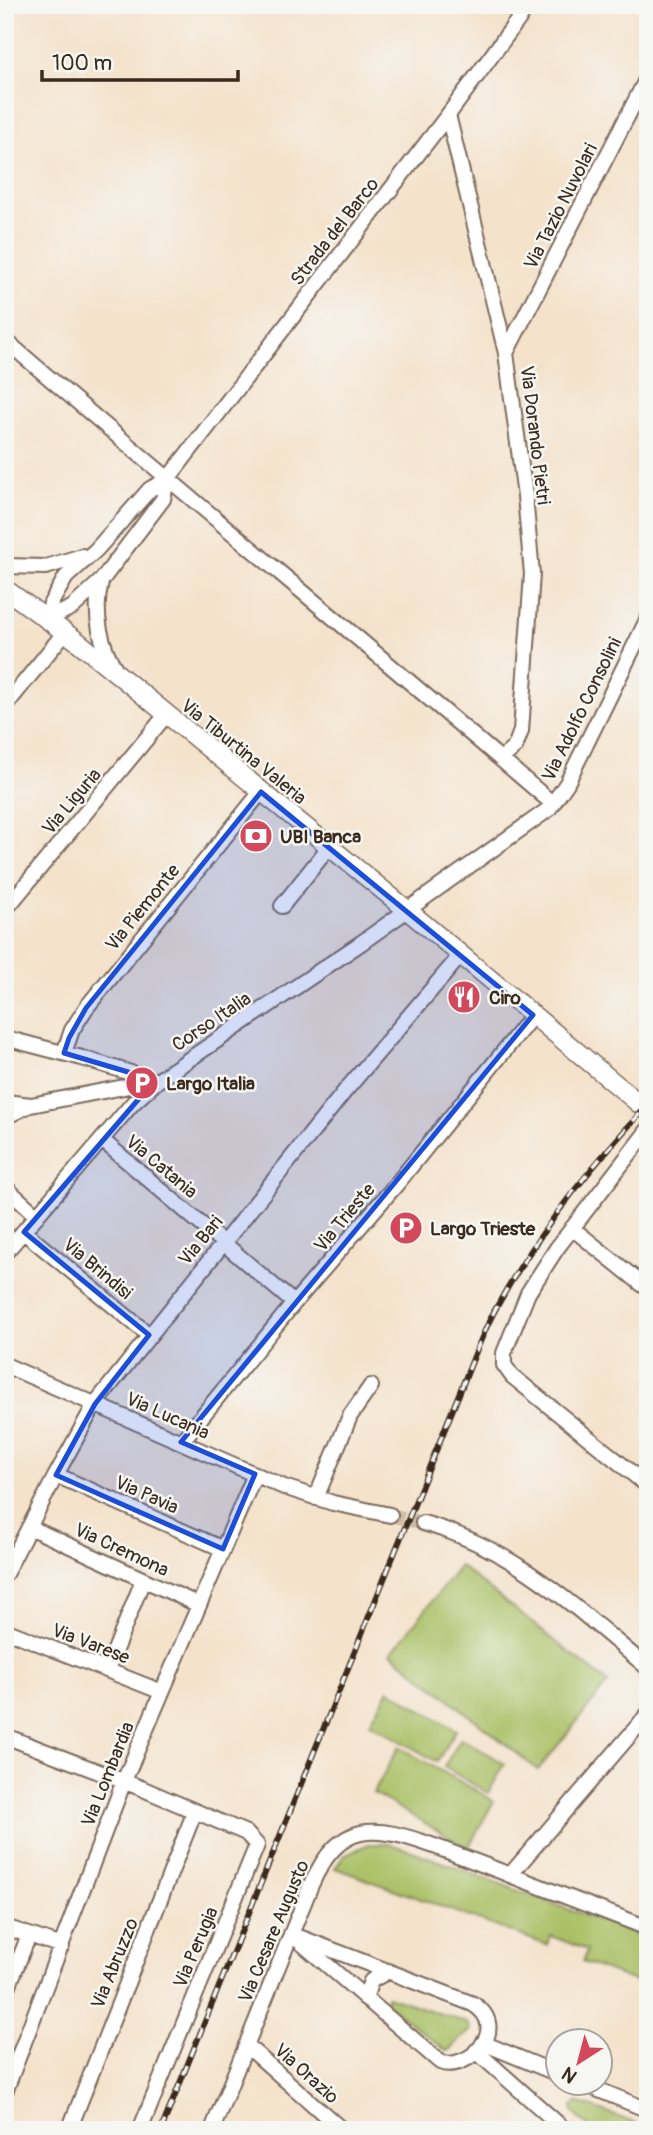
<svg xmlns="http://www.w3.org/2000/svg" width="653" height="2135" viewBox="0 0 653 2135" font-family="Pangolin,sans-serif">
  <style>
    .green { fill: #a9bf63; stroke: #727440; stroke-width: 2 }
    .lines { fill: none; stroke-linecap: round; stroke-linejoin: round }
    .minor-tunnel { stroke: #cfbda8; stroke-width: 14; stroke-dasharray: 14 7; stroke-linecap: butt }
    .minor-casing { stroke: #7c6a5b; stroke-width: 18 }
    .major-casing { stroke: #7c6a5b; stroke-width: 21 }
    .minor { stroke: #fff; stroke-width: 14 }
    .major { stroke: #fff; stroke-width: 18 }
    .rail-casing { stroke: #3b2a1e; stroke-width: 6 }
    .rail { stroke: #f6f6f2; stroke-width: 3.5; stroke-dasharray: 10; stroke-linecap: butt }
    .marked { fill: #1d4ed8; fill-opacity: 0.2; stroke: #1d4ed8; stroke-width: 5; stroke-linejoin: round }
    .labels { text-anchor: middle; stroke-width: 5; stroke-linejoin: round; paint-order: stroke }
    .street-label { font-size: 19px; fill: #3b2a1e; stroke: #f6f6f2 }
    .poi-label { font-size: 19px; font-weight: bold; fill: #3b2a1e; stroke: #f6f6f2; text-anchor: start }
  </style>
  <rect width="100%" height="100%" fill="#f6f6f2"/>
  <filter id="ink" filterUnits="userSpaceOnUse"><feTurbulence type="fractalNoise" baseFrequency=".0143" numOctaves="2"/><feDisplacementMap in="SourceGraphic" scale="14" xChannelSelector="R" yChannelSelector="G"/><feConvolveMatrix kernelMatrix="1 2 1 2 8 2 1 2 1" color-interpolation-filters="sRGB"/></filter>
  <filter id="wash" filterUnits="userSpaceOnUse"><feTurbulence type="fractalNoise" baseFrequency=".00686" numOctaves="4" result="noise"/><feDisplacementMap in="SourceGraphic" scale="28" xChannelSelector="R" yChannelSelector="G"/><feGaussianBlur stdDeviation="1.57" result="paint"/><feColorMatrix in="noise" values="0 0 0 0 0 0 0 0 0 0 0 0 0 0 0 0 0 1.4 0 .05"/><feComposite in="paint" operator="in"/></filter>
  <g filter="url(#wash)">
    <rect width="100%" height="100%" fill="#f4e2cb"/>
    <path class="green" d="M460,1566l148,117 -70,87 -147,-117z
      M389,1690l67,40 -19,32 -67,-39z
      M461,1738l44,26 -17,29 -44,-26z
      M399,1747l95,54 -26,47 -95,-55z
      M368,1844h21l20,6 239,89v47l-65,-24 4,-12 -36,-14 -4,9 -212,-77 9,-12z
      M388,1996l80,27 3,7 -22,20h-4l-58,-46 -2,-5z
      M577,2102l71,26v2h-56l-19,-18v-6z"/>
  </g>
  <g filter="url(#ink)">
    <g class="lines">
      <path class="minor-tunnel" d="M390,1515l33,8"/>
      <defs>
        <path id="minor" d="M448,115l58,238 19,143 7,78 -11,157 -6,16 -14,12
          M5,340c181,156 367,308 548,464
          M506,353l142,-277
          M167,480l-4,19 -62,82 -28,26 -25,12 3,-16 15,-26 30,-27 54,-61 17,-9 281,-365 81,-110
          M5,566l41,1 36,-11
          M101,582c-8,30 -1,65 17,91
          M5,706l60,-74
          M282,906l47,-59
          M5,910l161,-195
          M5,1038l77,20 75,23
          M64,1053l8,-23 14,-22 175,-216
          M5,1102l26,3 124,-24
          M5,1117l25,-12
          M648,1130l-91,118 -29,45 -24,60v12l8,11 136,110
          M102,1140l192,163
          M5,1187l32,29
          M572,1228l76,61
          M24,1232l125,103
          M5,1253l128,-150 24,-22 204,-138 188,-134 18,-26 81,-165
          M5,1365l279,122 49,16 57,12
          M181,1442l113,-139 101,-117 138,-171
          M56,1475l167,74
          M316,1498l34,-82 21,-30
          M423,1523c92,25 154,86 225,145
          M29,1527l170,78
          M5,1574l51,-99 39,-71 250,-313 116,-136
          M5,1630l157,62
          M107,1670l36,-90
          M5,1736l136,52 105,45 11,12 -117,285
          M510,1875l138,53
          M5,1927l57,19
          M291,1934l182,70c40,25 -7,69 -33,58z
          M5,1995l24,-60
          M365,1998l6,-17 17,-10
          M483,2043l75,31
          M246,2045l96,85
          M476,2051l89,79
          M579,2082l69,28
          M5,2092l119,-311 131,-307
          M69,2130l126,-319
          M212,2130l99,-245c29,-66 64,-60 123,-39 26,10 51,19 76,29l138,-161"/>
        <path id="major" d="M5,589l72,52 329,268 242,202"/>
      </defs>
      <use href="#minor" class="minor-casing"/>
      <use href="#major" class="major-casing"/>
      <use href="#minor" class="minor"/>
      <use href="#major" class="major"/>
      <defs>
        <path id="rail" d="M161,2130l302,-746c10,-25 19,-50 32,-74 41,-76 94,-142 153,-205"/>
      </defs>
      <use href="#rail" class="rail-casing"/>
      <use href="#rail" class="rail"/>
    </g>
  </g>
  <path class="marked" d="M261,792l272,223 -352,427 74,32 -32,75 -167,-74 39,-71 54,-69 -125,-103 131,-152 -91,-27 5,-15 17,-30z"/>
  <defs>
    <symbol id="bank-disc" viewBox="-11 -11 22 22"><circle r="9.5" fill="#d1495b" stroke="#f6f6f2"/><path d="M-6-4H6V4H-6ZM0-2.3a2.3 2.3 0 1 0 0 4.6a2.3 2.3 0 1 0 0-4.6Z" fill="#fff"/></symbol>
    <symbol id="restaurant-disc" viewBox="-11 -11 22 22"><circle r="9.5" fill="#d1495b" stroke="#f6f6f2"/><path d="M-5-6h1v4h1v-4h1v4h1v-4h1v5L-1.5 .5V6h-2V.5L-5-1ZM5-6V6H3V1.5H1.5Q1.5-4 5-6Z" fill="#fff"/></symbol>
    <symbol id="parking-disc" viewBox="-11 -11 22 22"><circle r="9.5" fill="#d1495b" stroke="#f6f6f2"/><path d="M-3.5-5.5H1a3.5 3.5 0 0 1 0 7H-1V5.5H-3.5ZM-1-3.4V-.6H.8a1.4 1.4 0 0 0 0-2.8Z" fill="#fff"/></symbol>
  </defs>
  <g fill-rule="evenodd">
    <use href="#bank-disc" x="237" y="817" width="38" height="38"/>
    <use href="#restaurant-disc" x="445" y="978" width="38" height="38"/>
    <use href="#parking-disc" x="123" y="1064" width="38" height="38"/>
    <use href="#parking-disc" x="387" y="1209" width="38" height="38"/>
  </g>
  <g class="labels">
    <g class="street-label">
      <text transform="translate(560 206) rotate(-63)" y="7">Via Tazio Nuvolari</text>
      <text transform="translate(334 231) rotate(-52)" y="7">Strada del Barco</text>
      <text transform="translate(536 435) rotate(83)" y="7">Via Dorando Pietri</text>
      <text transform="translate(581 709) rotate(-64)" y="7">Via Adolfo Consolini</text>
      <text transform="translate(244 751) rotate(39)" y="7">Via Tiburtina Valeria</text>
      <text transform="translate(71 801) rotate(-50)" y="7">Via Liguria</text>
      <text transform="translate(142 907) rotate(-51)" y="7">Via Piemonte</text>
      <text transform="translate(211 1021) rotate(-34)" y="7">Corso Italia</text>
      <text transform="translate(162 1166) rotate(40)" y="7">Via Catania</text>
      <text transform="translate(344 1217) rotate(-50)" y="7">Via Trieste</text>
      <text transform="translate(200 1240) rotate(-51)" y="7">Via Bari</text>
      <text transform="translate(98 1268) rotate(40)" y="7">Via Brindisi</text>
      <text transform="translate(168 1415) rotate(24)" y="7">Via Lucania</text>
      <text transform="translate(147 1494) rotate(24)" y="7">Via Pavia</text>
      <text transform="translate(122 1549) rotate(25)" y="7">Via Cremona</text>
      <text transform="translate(91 1643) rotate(21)" y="7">Via Varese</text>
      <text transform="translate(107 1774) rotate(-68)" y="7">Via Lombardia</text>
      <text transform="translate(273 1931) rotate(-67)" y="7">Via Cesare Augusto</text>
      <text transform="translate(195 1947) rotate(-67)" y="7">Via Perugia</text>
      <text transform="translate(114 1963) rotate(-68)" y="7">Via Abruzzo</text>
      <text transform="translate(307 2073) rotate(42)" y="7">Via Orazio</text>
    </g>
    <g class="poi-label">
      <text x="280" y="843">UBI Banca</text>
      <text x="489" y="1004">Ciro</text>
      <text x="166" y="1090">Largo Italia</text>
      <text x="430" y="1235">Largo Trieste</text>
    </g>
  </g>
  <rect width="653" height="2135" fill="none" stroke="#f6f6f2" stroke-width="28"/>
  <g transform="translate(579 2062) rotate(216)"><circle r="33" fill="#f6f6f2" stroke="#aba49d" stroke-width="2"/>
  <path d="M0-5L12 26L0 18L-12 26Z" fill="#d1495b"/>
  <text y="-10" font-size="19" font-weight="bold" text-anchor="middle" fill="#3b2a1e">N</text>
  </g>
  <path d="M42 70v10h196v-10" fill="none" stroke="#3b2a1e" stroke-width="3.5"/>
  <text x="52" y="70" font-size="21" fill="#3b2a1e" stroke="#f6f6f2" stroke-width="5" paint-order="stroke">100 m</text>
</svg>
